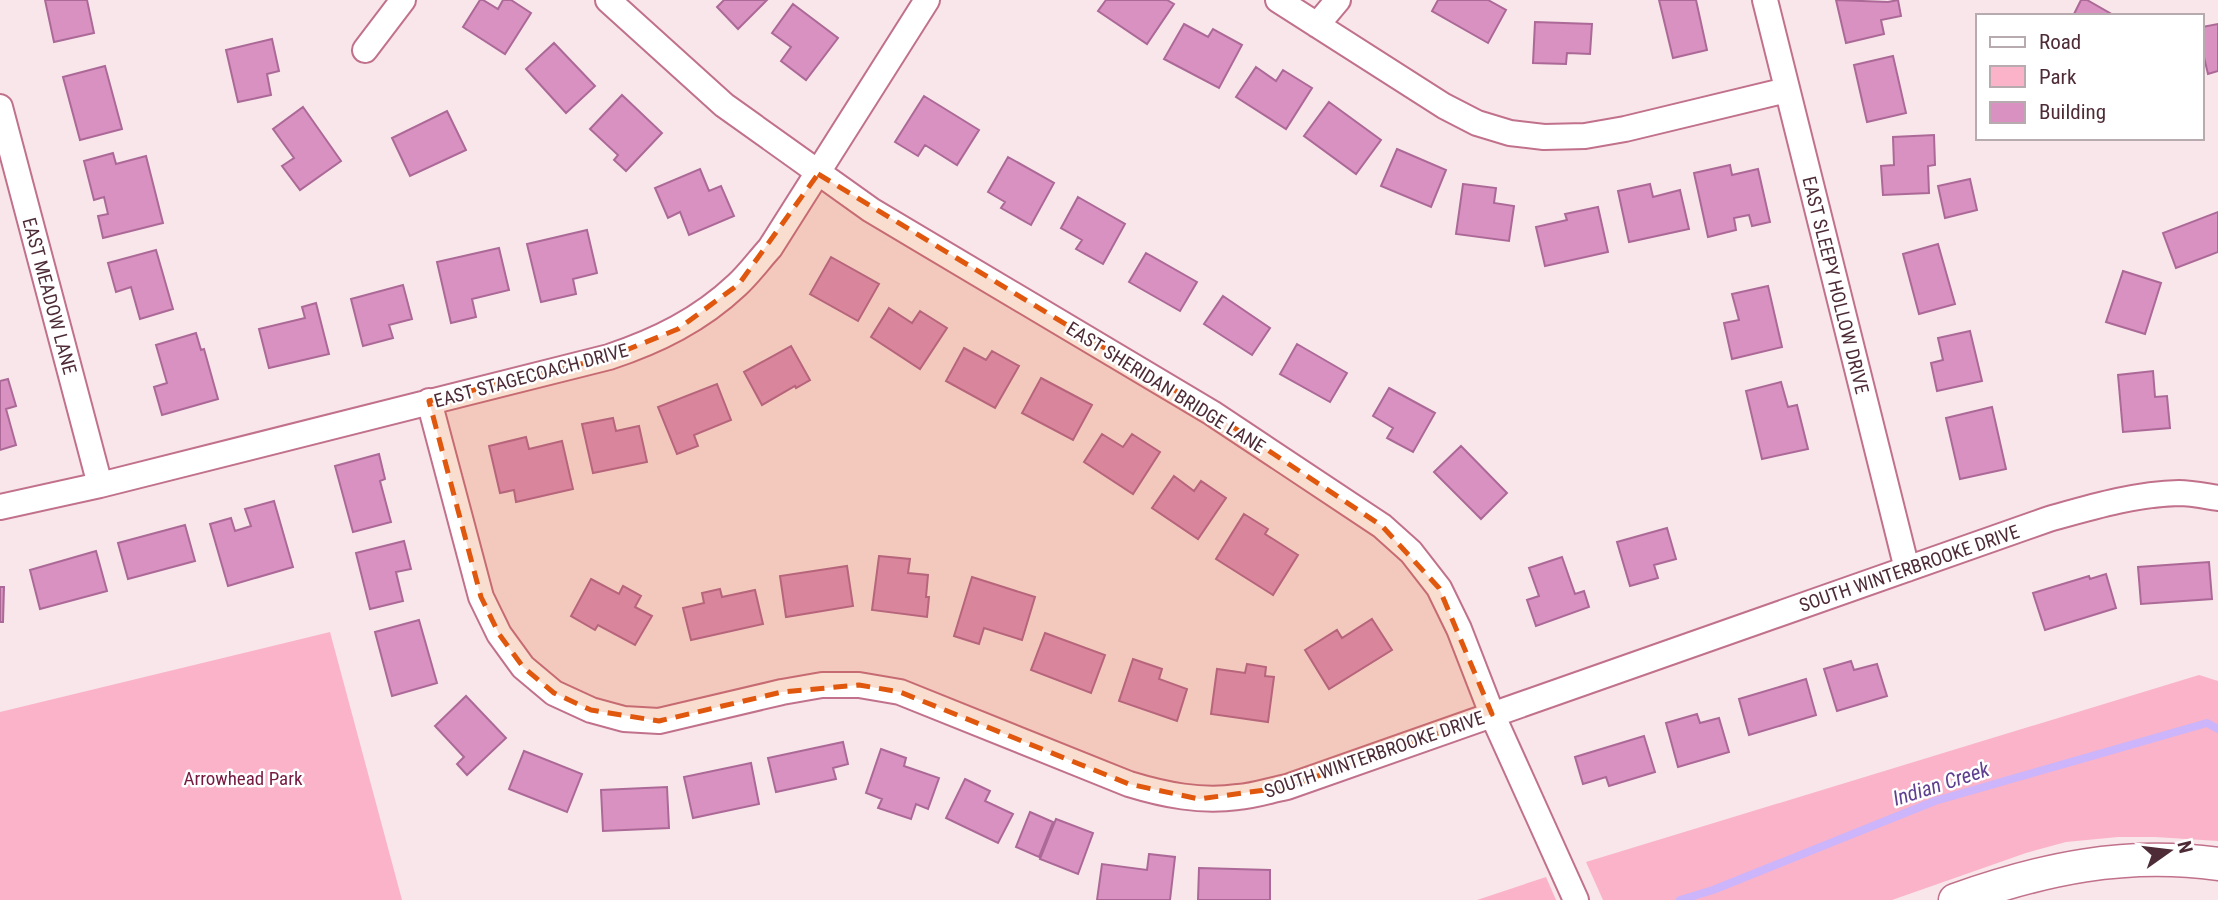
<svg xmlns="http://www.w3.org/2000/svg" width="2218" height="900" viewBox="0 0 2218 900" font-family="'Roboto Condensed',sans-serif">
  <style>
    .green { fill: #fbb3c9 }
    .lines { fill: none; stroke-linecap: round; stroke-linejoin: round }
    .stream { stroke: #ccb5fa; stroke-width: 8 }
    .building { fill: #d891c0; stroke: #ac6997; stroke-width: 2 }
    .minor-casing { stroke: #c1718b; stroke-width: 28 }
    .tertiary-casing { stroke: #c1718b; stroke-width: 35 }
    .minor { stroke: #fff; stroke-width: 24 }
    .tertiary { stroke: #fff; stroke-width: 32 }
    .marked { fill: #e0570e; fill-opacity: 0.2; stroke: #e0570e; stroke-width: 5; stroke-dasharray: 14 9; stroke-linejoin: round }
    .labels { text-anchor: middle; stroke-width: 5; stroke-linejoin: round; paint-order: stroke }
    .street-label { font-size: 19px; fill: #4e2c37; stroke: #fff }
    .park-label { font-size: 19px; fill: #751a41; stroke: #fff }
    .water-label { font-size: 21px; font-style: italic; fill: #5f3f8f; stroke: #fff }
  </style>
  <rect width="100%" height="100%" fill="#f8e6ea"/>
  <path class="green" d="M330,632l72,268h-402v-188z
    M2199,675l19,6v160l-63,-4h-37l-52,5 -40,11 -134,47h-289l-17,-38z
    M1546,877l10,23h-79z"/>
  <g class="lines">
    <path class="stream" d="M1680,900l33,-10 222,-89 272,-78 11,6"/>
  </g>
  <path class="building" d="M45,0h42l7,33 -40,9z
    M480,0h3l15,9 5,-9h8l20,13 -26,41 -42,-27z
    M724,0h43l-29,29 -21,-22z
    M1106,0h61l7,4 -27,40 -49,-33z
    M1438,0h50l18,10 -18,33 -56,-32z
    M1659,0h37l11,50 -34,8z
    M1836,0l52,2 10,-2 3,16 -20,4 3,14 -38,9z
    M2081,0h6l28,16h-42z
    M793,4l45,34 -32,42 -25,-19 10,-14 -19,-14z
    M1535,22l57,2 -2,30 -23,-1 -1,11 -33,-1z
    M1184,24l24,13 5,-8 29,16 -23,43 -55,-29z
    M2218,24v47l-10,3 -6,-25v-22z
    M272,39l7,32 -12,3 4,21 -33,7 -12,-52z
    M554,43l41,43 -29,27 -40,-44z
    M1893,56l13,57 -39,9 -13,-57z
    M105,66l17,63 -42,11 -17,-63z
    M1256,67l20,14 7,-11 29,18 -26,41 -50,-32z
    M622,95l40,38 -36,38 -12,-11 4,-5 -28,-26z
    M924,96l55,34 -22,35 -32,-20 -7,11 -23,-14z
    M1329,102l52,38 -25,34 -52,-38z
    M303,107l38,54 -41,29 -18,-24 12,-8 -21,-29z
    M447,111l19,39 -56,26 -18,-38z
    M1934,135l1,30 -7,1 1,27 -46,2 -2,-29 13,-1 -1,-28z
    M1397,149l49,21 -15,37 -50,-21z
    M113,153l3,11 30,-8 17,67 -60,15 -5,-22 10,-2 -4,-17 -10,3 -10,-39z
    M1008,157l46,26 -23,42 -30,-17 4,-6 -17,-10z
    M1730,165l2,10 26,-6 12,53 -18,4 -3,-11 -15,3 2,12 -28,7 -14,-64z
    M700,169l9,22 12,-5 13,30 -45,19 -9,-23 -12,6 -13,-30z
    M1970,179l7,31 -32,8 -7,-32z
    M1463,184l33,4 -2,15 20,3 -5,35 -53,-7z
    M1650,184l3,13 27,-7 9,39 -60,13 -11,-51z
    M1078,197l47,27 -22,40 -27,-15 6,-9 -21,-12z
    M1598,207l10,45 -63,14 -9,-39 31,-7 -2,-6z
    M2218,212v40l-42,16 -13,-35z
    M587,230l10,43 -24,6 3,15 -35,8 -14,-58z
    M1938,244l17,60 -36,10 -16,-60z
    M499,248l10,42 -37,9 4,18 -25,6 -14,-61z
    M156,250l17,59 -33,10 -9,-32 -15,5 -8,-29z
    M1146,253l51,29 -17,29 -51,-29z
    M831,257l48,27 -21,37 -48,-27z
    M2123,271l38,12 -16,51 -39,-12z
    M403,285l9,34 -23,6 4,13 -30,8 -12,-47z
    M1768,286l14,61 -50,12 -8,-36 15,-3 -7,-26z
    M1223,296l47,32 -18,27 -48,-31z
    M316,303l13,51 -60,14 -10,-39 46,-11 -3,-11z
    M889,308l23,15 8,-12 27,17 -27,41 -49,-32z
    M1970,331l12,50 -45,10 -6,-28 12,-3 -5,-22z
    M196,333l5,17 3,-1 14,50 -56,16 -8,-28 13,-4 -11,-38z
    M1297,344l50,29 -17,29 -50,-28z
    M791,346l19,34 -14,8 -1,-2 -33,19 -18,-33z
    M964,348l22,12 6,-9 27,15 -24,42 -49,-27z
    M2153,371l2,26 12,-1 3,32 -47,4 -5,-57z
    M1041,378l51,27 -19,35 -51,-27z
    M8,379l8,27 -10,3 10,36 -16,5v-69z
    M1781,382l7,25 9,-2 11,44 -46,10 -16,-68z
    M717,384l14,36 -37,15 4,11 -21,8 -19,-47z
    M1389,388l46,25 -22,39 -26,-14 6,-10 -20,-12z
    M1992,407l14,62 -46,10 -14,-61z
    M613,418l3,13 23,-5 8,36 -54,11 -11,-49z
    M1102,434l21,13 9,-13 28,18 -27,42 -49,-32z
    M526,437l3,12 33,-8 11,48 -57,13 -2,-12 -14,3 -11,-47z
    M1461,446l46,47 -26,26 -47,-47z
    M379,454l6,25 -5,2 11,41 -38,10 -18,-66z
    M1174,476l20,15 7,-10 25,17 -28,41 -46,-31z
    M274,501l19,66 -65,19 -18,-62 21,-6 4,13 16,-5 -6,-17z
    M1244,514l24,15 -3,5 33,21 -25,40 -57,-36z
    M185,525l10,36 -67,18 -10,-36z
    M1667,528l9,31 -22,6 4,13 -28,8 -13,-44z
    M404,541l7,28 -15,3 7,29 -33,8 -14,-56z
    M96,551l11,40 -67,18 -10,-39z
    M879,556l31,3 -2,14 20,2 -2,22h3l-2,20 -55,-7z
    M1562,557l13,37 9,-3 5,16 -53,19 -9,-26 12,-4 -10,-28z
    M2209,562l3,37 -71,5 -3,-37z
    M847,566l6,40 -67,11 -6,-41z
    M2106,574l10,34 -71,22 -12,-37 56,-17 1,3z
    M972,577l63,20 -13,43 -38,-12 -5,16 -25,-8z
    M591,579l28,15 4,-8 18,10 -6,11 17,9 -17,29 -37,-20 -3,5 -24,-14z
    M0,587h4l-1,35h-3z
    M720,589l2,8 33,-7 8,34 -72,16 -8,-32 21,-5 -2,-10z
    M1372,619l20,31 -63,39 -24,-39 32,-20 5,8z
    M419,620l18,63 -45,13 -17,-64z
    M1045,633l60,22 -14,38 -60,-23z
    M1133,659l29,10 -3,10 28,10 -10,32 -58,-20z
    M1851,661l3,9 23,-6 10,32 -50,15 -13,-42z
    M1247,664l19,3 -1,9 9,1 -6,45 -57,-8 6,-45 28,4z
    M1806,679l10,36 -67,20 -10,-36z
    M466,696l40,42 -39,37 -10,-11 7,-7 -29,-31z
    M1697,714l3,9 19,-5 10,34 -51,15 -12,-44z
    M1644,736l11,36 -46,14 -3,-9 -23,7 -8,-27z
    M843,742l5,22 -15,4 3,11 -60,13 -8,-34z
    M881,749l25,9 -2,8 35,12 -11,31 -12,-5 -5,15 -33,-11 4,-9 -16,-6z
    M524,751l58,23 -15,38 -58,-23z
    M751,763l8,41 -66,14 -9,-41z
    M965,779l25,12 -5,10 28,13 -15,29 -52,-25z
    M667,787l2,41 -66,3 -2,-41z
    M1030,812l23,10 -14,35 -23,-10z
    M1056,819l37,14 -15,41 -38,-15z
    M1149,854l26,3 -5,43h-73l5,-36 45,6z
    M1199,868l71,2v30h-72z"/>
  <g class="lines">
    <defs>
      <path id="minor" d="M608,0l116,105 147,105 341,203 170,113 29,26 28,36 20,41 33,85 84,186
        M1278,0l166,106 33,17 33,10 34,4 41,-1 40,-7 162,-39
        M1765,0l142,569
        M1317,25l21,-25
        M365,50l38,-50
        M0,107l100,378
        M429,401l52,196 18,37 24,33 31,26 37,17 33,9 35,2 123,-29 40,-7h37l41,7 229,92c36,11 71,18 109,13 16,-1 33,-7 49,-10l762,-268c43,-12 86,-25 130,-26 13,0 26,3 39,5
        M0,507l100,-22 509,-128c48,-16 91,-37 128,-72 12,-11 22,-25 33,-37l157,-248"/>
      <path id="tertiary" d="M1955,900c87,-31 170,-49 263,-36"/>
    </defs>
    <use href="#minor" class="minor-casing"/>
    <use href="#tertiary" class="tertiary-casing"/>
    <use href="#minor" class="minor"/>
    <use href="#tertiary" class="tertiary"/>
  </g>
  <path class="marked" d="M818,174l394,239 170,113 57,62 53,126 -205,73 -88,12 -70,-15 -229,-92 -41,-7 -77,7 -123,29 -68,-11 -37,-17 -31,-26 -24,-33 -18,-37 -52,-196 180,-44 69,-28 61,-45z"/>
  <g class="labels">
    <g class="street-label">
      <text transform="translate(1836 285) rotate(76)" y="7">EAST SLEEPY HOLLOW DRIVE</text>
      <text transform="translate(50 296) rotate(75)" y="7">EAST MEADOW LANE</text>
      <text transform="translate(531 375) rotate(-15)" y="7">EAST STAGECOACH DRIVE</text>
      <text transform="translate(1166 387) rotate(32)" y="7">EAST SHERIDAN BRIDGE LANE</text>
      <text transform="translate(1909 568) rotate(-19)" y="7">SOUTH WINTERBROOKE DRIVE</text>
      <text transform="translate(1374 754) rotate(-19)" y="7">SOUTH WINTERBROOKE DRIVE</text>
    </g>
    <g class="park-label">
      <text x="243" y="785">Arrowhead Park</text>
    </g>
    <g class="water-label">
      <text transform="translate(1941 784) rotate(-18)" y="7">Indian Creek</text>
    </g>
  </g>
  <rect x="1976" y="14" width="228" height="126" fill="#ffffff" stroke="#b8abaf" stroke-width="2"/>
  <rect x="1990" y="37" width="35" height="10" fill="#ffffff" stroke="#b8abaf" stroke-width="2"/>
  <text x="2039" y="49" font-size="21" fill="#4e2c37">Road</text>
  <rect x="1990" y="66" width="35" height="21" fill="#fbb3c9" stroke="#b8abaf" stroke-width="2"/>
  <text x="2039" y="84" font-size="21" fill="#4e2c37">Park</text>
  <rect x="1990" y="102" width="35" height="21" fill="#d891c0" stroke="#b8abaf" stroke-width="2"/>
  <text x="2039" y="119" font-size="21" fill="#4e2c37">Building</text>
  <g transform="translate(2169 851) rotate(76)" stroke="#ffffff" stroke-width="5" paint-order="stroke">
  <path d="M0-5L12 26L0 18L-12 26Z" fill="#4e2c37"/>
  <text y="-10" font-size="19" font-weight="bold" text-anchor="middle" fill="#4e2c37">N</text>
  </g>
</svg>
